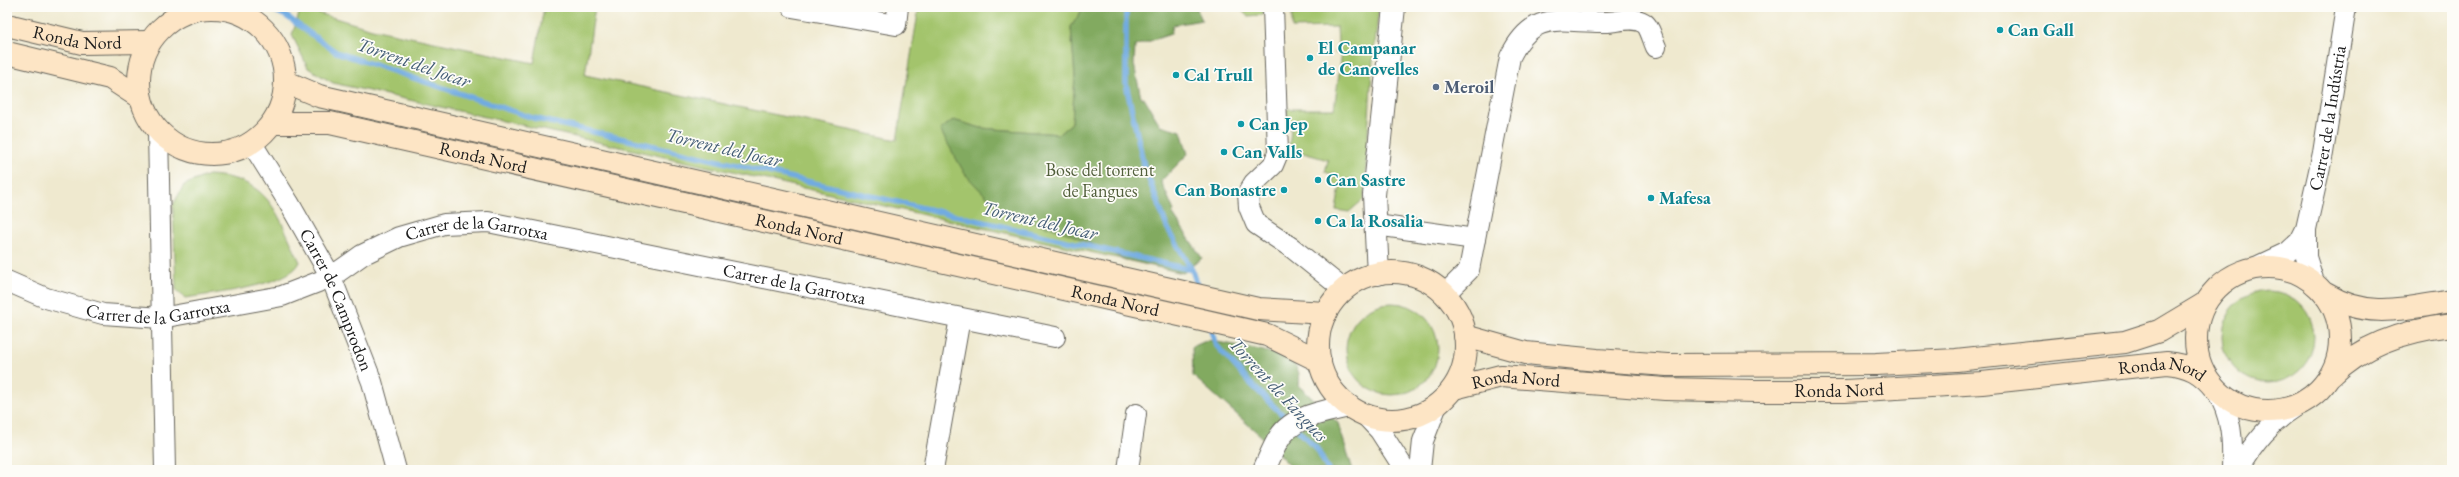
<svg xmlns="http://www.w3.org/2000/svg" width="2459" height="477" viewBox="0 0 2459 477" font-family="'EB Garamond',serif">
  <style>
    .green { fill: #a3c46c; stroke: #607044 }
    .forest { fill: #82aa60; stroke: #4f633e }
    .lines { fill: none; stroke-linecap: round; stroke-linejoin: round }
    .stream { stroke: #71abe1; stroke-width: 5.5 }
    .minor-casing { stroke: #66645b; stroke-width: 22 }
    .tertiary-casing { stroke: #66645b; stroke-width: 24 }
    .secondary-casing { stroke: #66645b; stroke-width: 24 }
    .minor { stroke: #fff; stroke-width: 20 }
    .tertiary { stroke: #fff; stroke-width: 22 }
    .secondary { stroke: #fde5c5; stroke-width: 22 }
    .culture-dot { fill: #0f9aa8; stroke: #fdfcf7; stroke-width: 1.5 }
    .service-dot { fill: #5c6f8a; stroke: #fdfcf7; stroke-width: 1.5 }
    .labels { text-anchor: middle; stroke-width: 3.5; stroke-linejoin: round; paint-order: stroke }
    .culture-label { font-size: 18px; font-weight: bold; fill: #0d838f; stroke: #fdfcf7; text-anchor: start }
    .street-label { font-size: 18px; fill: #1c1c1c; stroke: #fdfcf7 }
    .service-label { font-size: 18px; font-weight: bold; fill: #4e5e75; stroke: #fdfcf7; text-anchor: start }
    .park-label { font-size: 18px; fill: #525f3c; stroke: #fdfcf7 }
    .water-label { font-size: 19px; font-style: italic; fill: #425c75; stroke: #fdfcf7 }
  </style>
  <rect width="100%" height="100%" fill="#fdfcf7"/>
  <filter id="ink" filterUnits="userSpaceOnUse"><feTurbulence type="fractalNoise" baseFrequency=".025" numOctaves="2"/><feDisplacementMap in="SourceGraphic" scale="8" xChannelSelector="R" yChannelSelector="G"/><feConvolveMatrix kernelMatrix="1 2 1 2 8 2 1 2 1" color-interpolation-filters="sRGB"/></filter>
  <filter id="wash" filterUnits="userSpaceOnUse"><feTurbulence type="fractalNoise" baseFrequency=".012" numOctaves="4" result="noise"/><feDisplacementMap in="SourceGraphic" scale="16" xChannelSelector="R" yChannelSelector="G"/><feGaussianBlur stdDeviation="0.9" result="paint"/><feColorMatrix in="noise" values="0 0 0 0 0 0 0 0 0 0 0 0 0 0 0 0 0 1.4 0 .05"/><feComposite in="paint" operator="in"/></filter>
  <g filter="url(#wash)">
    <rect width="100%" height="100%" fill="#efe9cf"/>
    <path class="green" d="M544,7h51l-10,68 312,65 22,-133h165l-13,20 4,49 -3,47 -13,11 -78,-6 -28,-8 -13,10 13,21 117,83 56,26 -793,-177 -25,-15 -16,-33 9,-27 71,21 162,34z
      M1238,7h25v8l-16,1z
      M1330,7h49l-7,62 -8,130 -15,13 -13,-2 4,-24 -8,-2 2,-9 -9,-3 3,-12 -39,-11 2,-20 -5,-20h48l8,-56h-7l3,-11 -1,-15 -45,1v-16l38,-1z
      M208,175c63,3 68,38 92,87 -10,24 -90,32 -115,36l-9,-8 -3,-85 11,-20z
      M2222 337a46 46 0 1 1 92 0a46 46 0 1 1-92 0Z
      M1346 349a46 46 0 1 1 92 0a46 46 0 1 1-92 0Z"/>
    <path class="forest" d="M1084,7h112l6,13 -29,5 -2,9 -36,12 -1,18 7,34h3l16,27 21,6 7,23 -27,27 13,30 -2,2 30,45 -19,15 -57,-13 -56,-26 -70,-23 -35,-37 -25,-44 13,-10 28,8 78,6 13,-11 3,-47 -4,-49z
      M1208,340c20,5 71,10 85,23 7,7 7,15 6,23l39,37 15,47h-59l-34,-35 -67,-59 -1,-29z"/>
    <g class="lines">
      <path class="stream" d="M267,7l19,9 50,36 197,66 659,152
        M1126,7v77l18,82 23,61 25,43 7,21
        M1210,328l6,17 34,38 39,38
        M1296,428l21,21 11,21"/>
    </g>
  </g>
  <g filter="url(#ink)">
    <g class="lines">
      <defs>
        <g id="minor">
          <path d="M194,7v2"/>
          <path d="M792,7l104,18 2,-18"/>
          <path d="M1273,7l5,146 -5,12 -19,18 -6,10 1,14 7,17 36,24 51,41"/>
          <path d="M158,132l7,338"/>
          <path id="s1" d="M251,142l38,61 42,74 41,105 24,88"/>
          <path d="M1376,225l99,14"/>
          <path d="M2306,229v28l8,25"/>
          <path id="s2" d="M2256,267l32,-15 12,-11 6,-12 17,-76 23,-146"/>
          <path id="s3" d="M7,281l39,17 57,16 58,4 121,-22 49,-19 31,-22 37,-18 45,-13 44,-2 567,115"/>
          <path d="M1445,294l24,-24 41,-213c24,-49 51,-34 95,-35 13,0 27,-6 39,1 6,4 9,18 12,24"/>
          <path d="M2216,390c16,25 17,51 16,80"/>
          <path d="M1364,414l16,17 25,39"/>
          <path d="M933,470l27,-152"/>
          <path d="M1128,470l8,-56"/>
          <path d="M1420,470l3,-29 14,-36"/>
          <path d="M2238,470c16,-28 33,-48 60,-65"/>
        </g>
        <path id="tertiary" d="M1378,274l-4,-79 20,-188
          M1264,470c4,-9 8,-19 13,-28 13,-26 47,-30 72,-36"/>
        <g id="secondary">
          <circle cx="212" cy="81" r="73"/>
          <path id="s4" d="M7,25l75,18 67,-1"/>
          <path d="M7,53l103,25 29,19"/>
          <path d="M286,82l33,14 939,213 68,4"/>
          <path id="s5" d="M273,123h57l854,193 83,19 53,26"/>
          <circle cx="2268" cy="339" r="72"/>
          <circle cx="1392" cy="346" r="74"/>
          <path d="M2326,294c42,26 80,14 126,7"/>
          <path d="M1465,336l61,17 71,7 70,5 209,-1 80,-4 169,-18 34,-11 45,-27"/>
          <path d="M2332,375c31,-32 77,-45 120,-50"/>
          <path id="s6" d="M1454,388l47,-12 164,13 90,2h90l137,-8 185,-20c22,2 35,9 49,27"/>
        </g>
      </defs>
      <use href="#minor" class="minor-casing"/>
      <use href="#tertiary" class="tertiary-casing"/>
      <use href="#secondary" class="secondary-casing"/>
      <use href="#minor" class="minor"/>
      <use href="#tertiary" class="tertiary"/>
      <use href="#secondary" class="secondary"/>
    </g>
  </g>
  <g class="culture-dot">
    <circle cx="2000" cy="30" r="4"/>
    <circle cx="1310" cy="58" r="4"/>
    <circle cx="1176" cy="75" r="4"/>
    <circle cx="1241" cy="124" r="4"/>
    <circle cx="1224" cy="152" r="4"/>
    <circle cx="1318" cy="180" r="4"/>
    <circle cx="1284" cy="190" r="4"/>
    <circle cx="1651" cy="198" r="4"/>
    <circle cx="1318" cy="221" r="4"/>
  </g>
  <circle class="service-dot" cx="1436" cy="87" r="4"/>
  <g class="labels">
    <g class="culture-label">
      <text x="2008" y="36">Can Gall</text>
      <text x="1318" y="54">El Campanar<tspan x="1318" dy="21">de Canovelles</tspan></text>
      <text x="1184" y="81">Cal Trull</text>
      <text x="1249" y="130">Can Jep</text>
      <text x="1232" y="158">Can Valls</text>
      <text x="1326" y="186">Can Sastre</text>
      <text x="1276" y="196" text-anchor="end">Can Bonastre</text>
      <text x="1659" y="204">Mafesa</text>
      <text x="1326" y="227">Ca la Rosalia</text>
    </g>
    <g class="street-label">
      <text dy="6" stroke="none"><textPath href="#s4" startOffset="72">Ronda Nord</textPath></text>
      <text dy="6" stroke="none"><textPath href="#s2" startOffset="178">Carrer de la Indústria</textPath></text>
      <text dy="6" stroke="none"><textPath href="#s5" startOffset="214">Ronda Nord</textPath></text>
      <text dy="6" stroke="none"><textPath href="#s5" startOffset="538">Ronda Nord</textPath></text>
      <text dy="6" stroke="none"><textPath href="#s3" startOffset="494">Carrer de la Garrotxa</textPath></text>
      <text dy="6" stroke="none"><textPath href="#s3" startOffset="818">Carrer de la Garrotxa</textPath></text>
      <text dy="6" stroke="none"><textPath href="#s1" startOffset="180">Carrer de Camprodon</textPath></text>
      <text dy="6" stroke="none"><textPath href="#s5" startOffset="862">Ronda Nord</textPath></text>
      <text dy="6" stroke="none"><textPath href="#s3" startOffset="157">Carrer de la Garrotxa</textPath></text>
      <text dy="6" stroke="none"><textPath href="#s6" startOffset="712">Ronda Nord</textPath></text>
      <text dy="6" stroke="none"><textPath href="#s6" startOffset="63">Ronda Nord</textPath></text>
      <text dy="6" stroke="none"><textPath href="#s6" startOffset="387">Ronda Nord</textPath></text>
    </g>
    <g class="service-label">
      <text x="1444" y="93">Meroil</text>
    </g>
    <g class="park-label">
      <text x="1100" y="176">Bosc del torrent<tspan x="1100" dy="21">de Fangues</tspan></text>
    </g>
    <g class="water-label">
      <text transform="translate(414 62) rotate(19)" y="7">Torrent del Jocar</text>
      <text transform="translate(724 147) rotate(13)" y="7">Torrent del Jocar</text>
      <text transform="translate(1040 220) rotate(13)" y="7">Torrent del Jocar</text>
      <text transform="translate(1279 389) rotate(47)" y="7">Torrent de Fangues</text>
    </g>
  </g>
  <rect width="2459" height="477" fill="none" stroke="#fdfcf7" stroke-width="24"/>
</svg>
